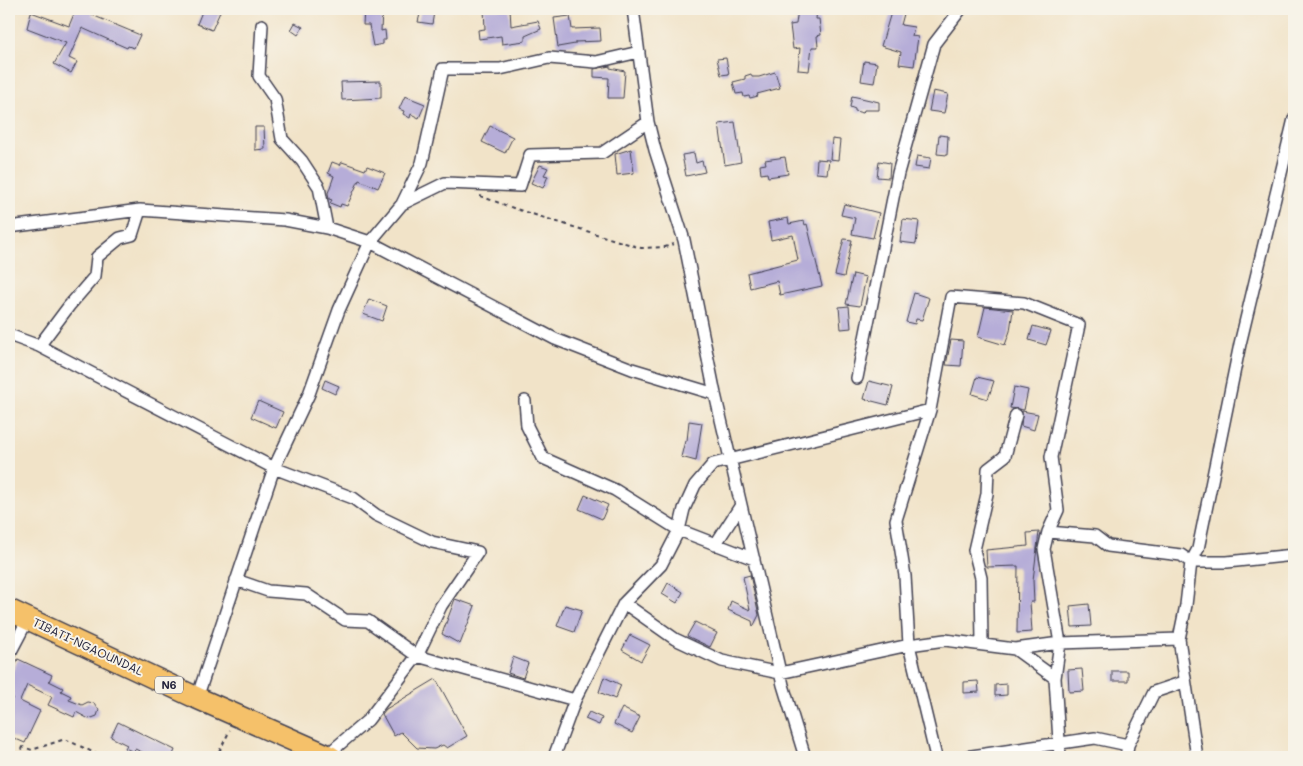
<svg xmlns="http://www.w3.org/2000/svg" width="1303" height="766" viewBox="0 0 1303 766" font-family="Mali,sans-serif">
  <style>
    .building { fill: #b6add8 }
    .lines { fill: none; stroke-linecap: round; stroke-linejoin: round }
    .street-casing { stroke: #413f50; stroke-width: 14 }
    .highway-casing { stroke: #413f50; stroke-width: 24 }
    .path { stroke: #413f50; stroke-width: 2; stroke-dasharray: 4 4; stroke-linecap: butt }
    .street { stroke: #fff; stroke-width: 11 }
    .highway { stroke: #f5c16b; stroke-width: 21 }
    .labels { text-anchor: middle; stroke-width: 4; stroke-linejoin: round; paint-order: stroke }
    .shield { fill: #f7f3e8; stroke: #62616f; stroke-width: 1 }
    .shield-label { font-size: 11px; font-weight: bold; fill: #22223b }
    .street-label { font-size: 12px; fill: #22223b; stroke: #f7f3e8 }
  </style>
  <rect width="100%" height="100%" fill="#f7f3e8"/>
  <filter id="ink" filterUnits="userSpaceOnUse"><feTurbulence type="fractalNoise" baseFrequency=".02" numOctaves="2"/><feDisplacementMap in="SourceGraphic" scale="10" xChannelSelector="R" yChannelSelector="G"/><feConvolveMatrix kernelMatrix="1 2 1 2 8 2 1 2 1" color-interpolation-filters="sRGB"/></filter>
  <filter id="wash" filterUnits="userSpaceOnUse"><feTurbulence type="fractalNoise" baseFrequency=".0096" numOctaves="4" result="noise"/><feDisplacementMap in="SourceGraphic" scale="20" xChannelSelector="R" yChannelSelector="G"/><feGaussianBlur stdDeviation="1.12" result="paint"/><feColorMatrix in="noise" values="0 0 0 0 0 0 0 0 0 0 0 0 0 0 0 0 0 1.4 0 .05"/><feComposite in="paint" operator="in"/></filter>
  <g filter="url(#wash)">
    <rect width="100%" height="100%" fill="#f1e3c8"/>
    <g id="blocks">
      <path class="building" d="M76,9l17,4 -1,2 48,20 -6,13 -6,-2 -1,2 -45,-20 -13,30 8,4 -6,11 -17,-9 12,-21 -39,-15 4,-16 38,14z
        M203,9l17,3 -8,18 -15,-6z
        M364,9h18l-1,22 4,-1 1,10h-3v4l-10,2 -4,-21h-6z
        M484,9h26l1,17 27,-5 3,8 -16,7v5l-23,3 -1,-8 -22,3 -1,-9 7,-1z
        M798,9h19l-1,10h3l2,16 -4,1 1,11h-6l-3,24 -11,-1 2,-22 -7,1 -3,-24 6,-1z
        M892,9l13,1 -4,15 13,2 -2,9 6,1 -4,29 -15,-2 2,-12 -20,-6z
        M421,10l13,2 -2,12 -14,-2z
        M570,16l2,13 28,-1 1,13 -26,1v2l-17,3 -4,-29z
        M295,23l8,4 -5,8 -7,-5z
        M726,58l3,16 -8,1 -4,-16z
        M864,61l13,2 -3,20 -13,-2z
        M610,66v2l15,3 -2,27h-15l1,-20 -15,-1v-8z
        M775,72l5,16 -23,6 1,2 -8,2 -1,-2 -5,1 -1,-4 -7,1 -3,-12 12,-3v-3l6,-2 1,3h7z
        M381,81v17l-39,2 -1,-18z
        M933,91l15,3 -4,19 -15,-2z
        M405,96l20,8 -6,14 -8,-4 -1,4 -7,-4 1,-3 -5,-2z
        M852,96l27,6v8h-15l-1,3 -8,-2v-2l-5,-2z
        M735,122l6,40 -16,3 -6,-41z
        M490,126l23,11 -8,16 -23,-11z
        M255,127h9l1,22 -10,1z
        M939,135l9,1 -1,19 -10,-1z
        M832,139l8,1 -2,20 -8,-1z
        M631,149l3,24 -17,2 -2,-21z
        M694,153l2,10 6,-2 3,11 -19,4 -4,-21z
        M917,156l14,2 -2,11 -14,-2z
        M785,157l3,17 -20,3 -1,-4 -6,1 -1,-9 6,-1 -1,-4z
        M817,159l12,1 -2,14 -11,-1z
        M879,161l11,2 -1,15 -12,-1z
        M332,162l8,3 2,-3 23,8 2,-4 18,7 -7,15 -19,-8 -12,26 -6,-2 -1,3 -10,-4 2,-3 -3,-1 -1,-6 6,-17 -6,-3z
        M540,165l8,3 -4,7 4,1 -5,12 -12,-5z
        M844,204l35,9 -6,25 -21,-4 3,-16 -14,-3z
        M788,218l1,6 15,-3 1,4 2,-1 15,62 -42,9 -3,-14 -27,7 -3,-15 51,-13 -5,-25 -22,5 -3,-18z
        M903,219l16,2 -3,23 -16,-2z
        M844,239l8,1 -8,37 -9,-2z
        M853,274l13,3 -6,29 -14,-2z
        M914,293l15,5 -7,22 -6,-1 -1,5 -9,-2z
        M369,299l18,7 -5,15 -19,-7z
        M849,306l2,22 -10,1 -2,-22z
        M985,307l28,3 -3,21 -5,14 -27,-8z
        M1033,326l18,5 -5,14 -17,-5z
        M951,340l12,1 -2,25 -15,-1z
        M977,377l17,4 -6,18 -16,-5z
        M325,380l14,6 -4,8 -13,-6z
        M869,381l24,6 -5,18 -24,-6z
        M1014,387l14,3 -4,20 -14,-2z
        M258,401l25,11 -7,16 -25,-11z
        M1022,411l16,3 -4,16 -13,-4z
        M689,421l13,2 -6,38 -15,-4 4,-16h2z
        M585,495l23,10 -6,14 -23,-10z
        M1039,532l-6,48 1,22h-4l2,30 -15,1 1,-67 -31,1 -1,-17 42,-4 -1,-13z
        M750,575l9,40 -6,12 -1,-6 -24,-11 3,-9 19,9 -7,-33z
        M668,583l15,9 -6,11 -15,-9z
        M455,599l20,7 -15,38 -18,-10z
        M1089,604l2,22 -19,1 -2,-21z
        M565,605l17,5 -8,22 -17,-6z
        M695,622l22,11 -7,14 -23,-11z
        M630,635l20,10 -9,16 -19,-11z
        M513,657l15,6 -5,15 -15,-5z
        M18,659l34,16 -3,6 14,7 -2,3 10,5 -2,4 13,5 6,-3 6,1 5,7 -2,6 -8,3 -13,-7 -2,5 -26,-12 4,-8 -25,-12 -7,16 20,10 -15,32 -16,-7v-31l4,-8 -4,-2v-16z
        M1082,669l2,22 -15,1 -1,-22z
        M1112,671h16v10h-16z
        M604,677l17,8 -6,14 -16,-7z
        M436,679l31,57 -20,12 -4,-3 -9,4 -17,-1 -16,-16 -7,4 -12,-22 4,-5z
        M978,681l1,11 -15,1v-11z
        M1007,684v11l-12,1v-11z
        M622,708l18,9 -8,16 -18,-9z
        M589,712l13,6 -3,7 -14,-6z
        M118,722l57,28 -3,7h-19l-18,-8 -1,3 -9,-4 2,-3 -16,-8z"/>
    </g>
  </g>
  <g filter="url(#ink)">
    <use href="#blocks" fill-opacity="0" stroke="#413f50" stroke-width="1"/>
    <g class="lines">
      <defs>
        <path id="street" d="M633,9l15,113 7,28 29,90 31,154 26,111 42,180 22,72
          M262,25l-3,51 16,23 7,40 20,22 17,26 8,41
          M402,204l20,-41 21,-94h57l49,-11 47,4 43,-10
          M9,227l131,-17 145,10 42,8 43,14 32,-38 43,-21 75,3 10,-31 72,-2 46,-31
          M9,335l30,11 235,122 79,30 23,17 56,27 46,10 -37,54 -24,50 -49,64 -41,35
          M39,346l30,-40 26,-30 2,-19 23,-19 12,-3 8,-25
          M857,378l41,-205 36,-129 27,-35
          M525,401l2,25 16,32 72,32 64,40 75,29
          M1048,532l47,4 13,10 73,9 10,7h36l67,-7
          M715,545l26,-40
          M236,580l32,11 38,3 39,26 23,1 49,35 158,44
          M624,603l51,36 47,22 58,12 129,-28 36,-5 70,9 45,-6 119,-4
          M982,643l-1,-65 -7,-28 13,-56 1,-25 17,-13 11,-41
          M1015,649l40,29
          M9,655l19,-36
          M197,698l77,-230 35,-74 30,-84 31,-68 185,97 77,30 83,25
          M554,757l21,-57 49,-97 37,-38 18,-35 5,-21 11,-24 18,-21 217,-54
          M936,757l-27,-112 -4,-69 -9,-56 34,-110 21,-113 73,6 55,22 -28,132 7,53 -10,22 -4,17 16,94 -5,35 5,79
          M965,757l130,-19 33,7
          M1126,757l2,-12 26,-53 30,-10
          M1197,757l-18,-118 7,-34 5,-43 7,-13 42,-205 54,-225"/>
        <path id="highway" d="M9,610l188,88 134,59"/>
      </defs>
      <use href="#street" class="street-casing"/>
      <use href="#highway" class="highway-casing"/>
      <path class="path" d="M480,196l36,13 125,39 24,-1 9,-3
        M19,757l4,-10 9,3 33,-11 38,18
        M213,757l6,-5 11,-22"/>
      <use href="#street" class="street"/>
      <use href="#highway" class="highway"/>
    </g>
  </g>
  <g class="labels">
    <rect class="shield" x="155" y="676.5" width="28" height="17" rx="4"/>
    <g class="shield-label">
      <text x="169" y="689">N6</text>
    </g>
    <g class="street-label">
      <text transform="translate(88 647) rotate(25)" y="4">TIBATI-NGAOUNDAL</text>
    </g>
  </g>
  <rect width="1303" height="766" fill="none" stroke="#f7f3e8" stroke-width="30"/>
</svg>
